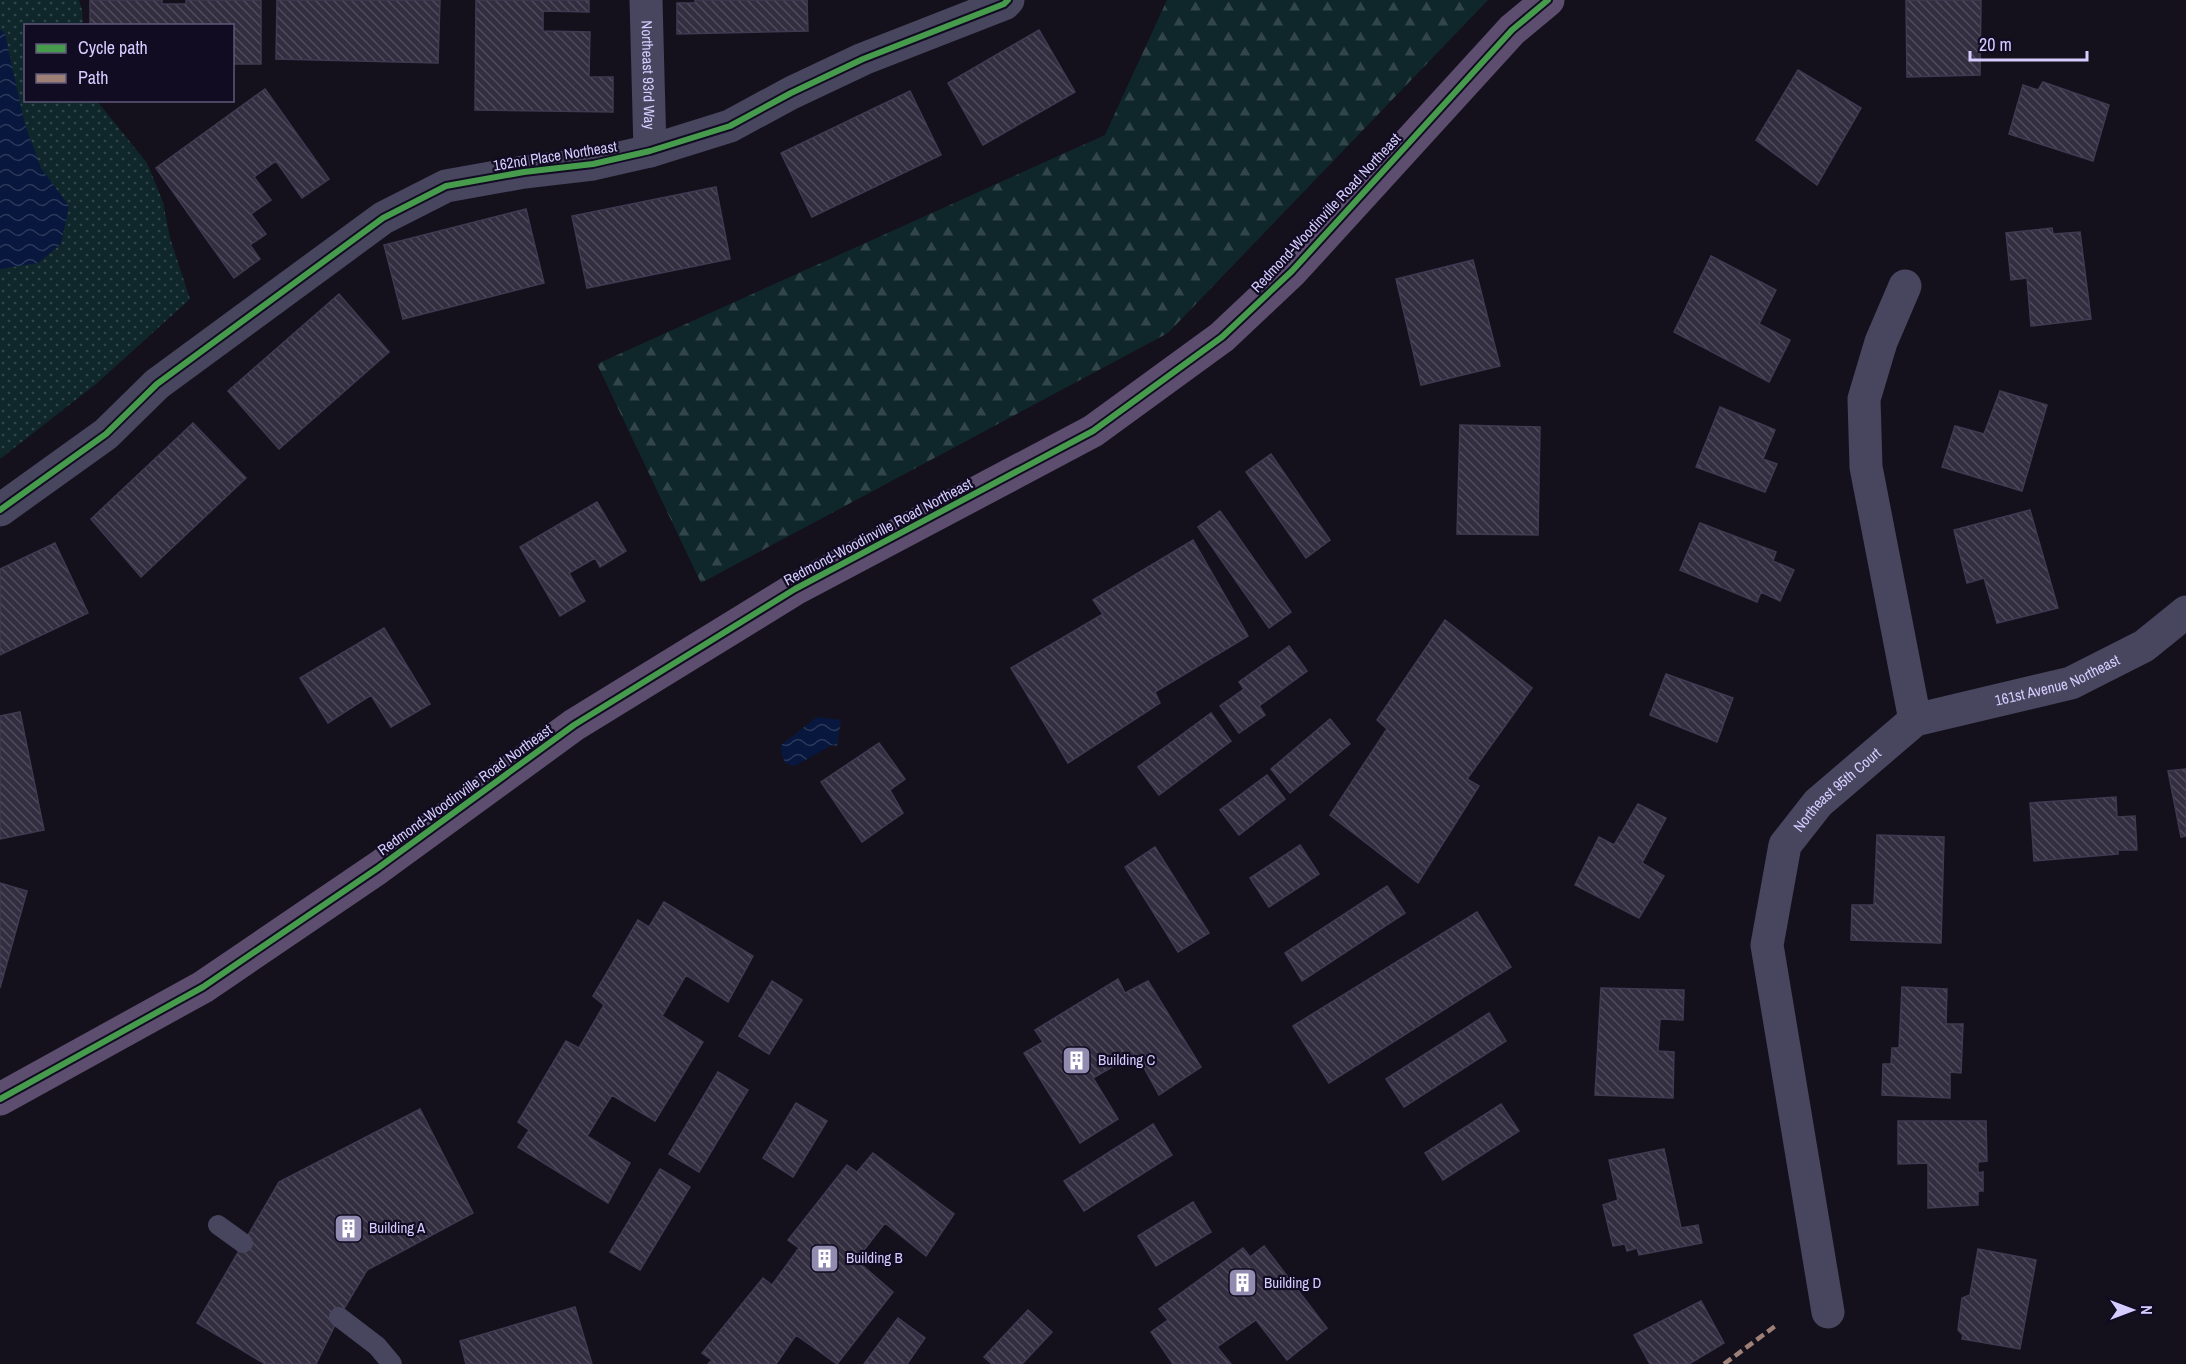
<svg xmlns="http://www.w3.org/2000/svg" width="2186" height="1364" viewBox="0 0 2186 1364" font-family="'Archivo Narrow',sans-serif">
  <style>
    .forest { fill: url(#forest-firs) }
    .park { fill: url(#park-dots) }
    .water { fill: url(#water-waves) }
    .building { fill: url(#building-back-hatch); stroke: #403a51; stroke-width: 1.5 }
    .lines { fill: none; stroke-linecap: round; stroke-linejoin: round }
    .service { stroke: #48455e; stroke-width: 20 }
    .minor { stroke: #48455e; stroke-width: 33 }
    .primary { stroke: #5d4e6f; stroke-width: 33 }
    .quiet { stroke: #9e8076; stroke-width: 4.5; stroke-dasharray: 9 4.5; stroke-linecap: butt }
    .cycleway-casing { stroke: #110c22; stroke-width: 10 }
    .cycleway { stroke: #469c4c; stroke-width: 6 }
    .labels { text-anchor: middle; stroke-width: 4.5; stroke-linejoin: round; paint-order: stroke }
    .street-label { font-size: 15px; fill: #d5ccff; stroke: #110c22 }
    .poi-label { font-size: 15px; fill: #d5ccff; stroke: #110c22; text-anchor: start }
  </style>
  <defs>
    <pattern id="forest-firs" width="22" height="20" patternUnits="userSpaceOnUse" patternTransform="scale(1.5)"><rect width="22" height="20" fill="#0f272a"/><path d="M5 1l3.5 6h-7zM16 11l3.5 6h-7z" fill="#31454a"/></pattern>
    <pattern id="park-dots" width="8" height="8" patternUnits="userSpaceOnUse" patternTransform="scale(1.5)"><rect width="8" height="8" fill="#0f272a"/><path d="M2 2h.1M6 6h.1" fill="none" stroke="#31454a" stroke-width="1.8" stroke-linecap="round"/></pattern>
    <pattern id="water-waves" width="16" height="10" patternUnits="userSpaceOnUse" patternTransform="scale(1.5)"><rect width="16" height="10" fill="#07173d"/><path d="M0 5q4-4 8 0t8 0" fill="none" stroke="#2a385a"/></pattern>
    <pattern id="building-back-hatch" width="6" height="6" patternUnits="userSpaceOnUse" patternTransform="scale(1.5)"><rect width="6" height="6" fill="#322e3f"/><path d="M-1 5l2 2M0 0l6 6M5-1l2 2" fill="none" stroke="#4f4b5c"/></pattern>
  </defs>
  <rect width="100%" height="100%" fill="#14111d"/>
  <path class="forest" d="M1167,0h321l-320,333 -467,250 -104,-219 508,-229z"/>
  <path class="park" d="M0,0h79l3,10 1,15 -57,1v74l71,1 50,62 16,39 7,36 20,61 -94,85 -96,75z"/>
  <path class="water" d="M0,29l5,5 20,91 16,43 28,38 -8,38 -23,19 -38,6z
    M817,717l24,3 -4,26 -5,-1 -37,21 -10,-3 -4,-12v-6z"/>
  <path class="building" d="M90,0h72v4h24v-4h75v64h-29v-38h-142z
    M277,0h163l-2,63 -162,-4z
    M476,0h113v12l-46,-1v20l47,1 -1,45h24v35l-138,-2z
    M695,0h112l1,31 -131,3v-31h18z
    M1906,0h75l-1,75 -73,2z
    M1039,30l36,62 -92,53 -35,-62z
    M1798,70l63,38 -44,77 -61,-45z
    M2043,82l66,23 -16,56 -84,-27 14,-49 15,5z
    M265,89l64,90 -27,19 -26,-37 -22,16 17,23 -20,14 15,20 -16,11 10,14 -26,19 -78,-110z
    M910,91l31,64 -129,62 -31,-64z
    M716,187l14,72 -143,29 -15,-72z
    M526,209l18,74 -141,36 -19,-74z
    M2052,228l1,6 27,-2 11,87 -60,7 -4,-48 -16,2 -5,-47z
    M1711,256l65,34 -17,34 31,16 -21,42 -95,-50z
    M1473,260l27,106 -79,19 -25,-106z
    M339,294l50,58 -110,97 -51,-58z
    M2000,391l47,14 -25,86 -80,-24 13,-41 29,8z
    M1720,407l55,23 -12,29 14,5 -12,28 -69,-25z
    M193,423l53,55 -105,99 -50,-58z
    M1460,425l80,2 -2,108 -81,-1z
    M1271,454l59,86 -24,18 -60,-86z
    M597,502l29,49 -26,16 -5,-9 -26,15 16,28 -25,15 -40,-69z
    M2030,510l28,98 -61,15 -13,-45 -17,5 -13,-53z
    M1220,511l71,101 -22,16 -71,-101z
    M1700,523l76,29 -3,9 21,9 -14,31 -19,-9 -4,10 -77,-32z
    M1193,540l55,96 -93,56 5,11 -92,60 -57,-95 92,-54 -10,-14z
    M55,543l33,70 -88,42v-86z
    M1445,620l87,68 -65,91 12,7 -61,97 -88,-68 57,-86 -10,-9z
    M384,628l46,76 -39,23 -20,-32 -43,28 -28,-45z
    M1289,646l18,25 -48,35 6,9 -26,18 -19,-27 24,-17 -5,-7z
    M1666,674l67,24 -16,44 -67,-27z
    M20,712l24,118 -44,9v-123z
    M1211,713l20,28 -72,54 -21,-28z
    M1330,719l20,25 -60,49 -19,-24z
    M879,743l26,36 -15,11 13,23 -41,29 -41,-60z
    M2186,769v67l-5,1 -13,-66z
    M1267,775l18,24 -46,36 -19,-25z
    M2116,797l1,20 18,-1 2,34h-19v4l-84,7 -4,-58z
    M1638,804l28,14 -24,45 22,13 -25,42 -64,-33 24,-48 15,8z
    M1877,835l67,2 -3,106 -90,-3 1,-35h22z
    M1300,845l19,29 -50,33 -19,-29z
    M1155,847l54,86 -31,19 -53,-85z
    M0,883l27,8 -27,97z
    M1387,886l18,27 -103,68 -17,-28z
    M664,902l89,54 -25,46 -42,-27 -24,41 41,26 -48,79 -43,-26 -25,41 43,27 -22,40 -90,-56 11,-17 -11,-8 48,-81 13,7 25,-43 -11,-9 45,-76 11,7z
    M1477,912l34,55 -182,116 -36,-57z
    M1118,979l7,14 23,-12 53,86 -42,28 -23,-42 -43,25 25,41 -38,24 -56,-90 19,-11 -8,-12z
    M772,981l30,19 -33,54 -30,-18z
    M1902,987l45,2 -1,35h17l-2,49 -11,-1v26l-68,-3 1,-31h8l1,-16h7z
    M1601,988l83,2 -1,30 -23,-1 -2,32 16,1 -1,46 -78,-3z
    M1489,1013l17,28 -102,66 -18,-28z
    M718,1072l30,18 -49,82 -30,-18z
    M796,1103l31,18 -34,56 -30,-19z
    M1501,1104l18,27 -76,49 -18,-27z
    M420,1109l53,104 -106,57 -28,47 -23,47h-51l-68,-41 82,-141z
    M1898,1121h88l1,40 -9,1v11l5,-1v19h-5v14l-50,3v-45l-30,1z
    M1153,1124l19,31 -88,56 -20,-30z
    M1664,1149l17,79 17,-3 4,18 -63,12 -2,-7 -10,3 -2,-7 -12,2 -10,-41 15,-5 -9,-40z
    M873,1153l81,61 -28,42 -41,-33 -29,37 37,32 -56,72 -41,-29 -20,29h-68l4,-4 -10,-7 61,-75 9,7 27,-37 -11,-8 59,-75 10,7z
    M660,1169l30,18 -50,83 -30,-18z
    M1193,1202l18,30 -55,34 -18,-30z
    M1264,1246l63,82 -40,32 -31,-40 -39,27 14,17h-58l-22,-32 17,-12 -9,-11 84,-61 7,9z
    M1978,1249l58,11 -16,89 -58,-10 1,-4 -5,-5 4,-32 8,-3z
    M1701,1301l23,42 -35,21h-39l-16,-29z
    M575,1307l17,57h-126l-6,-23z
    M1028,1310l24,22 -30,32h-30l-8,-7z
    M898,1318l27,20 -18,26h-43z"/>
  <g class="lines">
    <path class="service" d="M218,1225l25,18
      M339,1317l38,29 15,18"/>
    <g class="minor">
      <path id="s1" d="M646,0l4,151"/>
      <path d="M0,510l106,-76 51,-50 226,-166 63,-32 78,-14 69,-8 57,-13 80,-25 61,-33 72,-34 141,-55 4,-4"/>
      <path id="s2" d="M1915,720l156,-37 73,-37 42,-34"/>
      <path id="s3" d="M1828,1312l-61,-367 18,-100 33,-42 97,-83 -49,-253 -2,-68 17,-57 24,-56"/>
    </g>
    <path class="primary" d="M0,1099l203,-112 175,-119 196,-143 221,-136 298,-158 129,-94 70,-66 220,-241 36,-30"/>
    <path class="quiet" d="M1724,1364l54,-40"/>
    <defs>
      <path id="cycleway" d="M0,510l106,-76 51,-50 226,-166 63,-32 78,-14 69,-8 57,-13 80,-25 61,-33 72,-34 141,-55 4,-4
        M0,1099l203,-112 175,-119 196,-143 221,-136 298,-158 129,-94 70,-66 220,-241 36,-30"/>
    </defs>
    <use href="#cycleway" class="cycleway-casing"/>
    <use href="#cycleway" class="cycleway"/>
  </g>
  <defs>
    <symbol id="building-square" viewBox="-11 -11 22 22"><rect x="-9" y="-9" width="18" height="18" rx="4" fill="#918bb0" stroke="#110c22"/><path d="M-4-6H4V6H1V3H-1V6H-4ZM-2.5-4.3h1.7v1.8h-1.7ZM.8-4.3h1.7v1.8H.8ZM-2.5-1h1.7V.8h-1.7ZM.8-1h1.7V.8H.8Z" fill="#fff"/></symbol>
  </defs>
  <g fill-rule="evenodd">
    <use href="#building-square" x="1060" y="1044" width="33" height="33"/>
    <use href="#building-square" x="332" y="1212" width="33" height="33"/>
    <use href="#building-square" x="808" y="1242" width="33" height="33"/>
    <use href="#building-square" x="1226" y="1266" width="33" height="33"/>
  </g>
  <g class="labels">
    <g class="street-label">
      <text dy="5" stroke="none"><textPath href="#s1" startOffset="75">Northeast 93rd Way</textPath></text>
      <text transform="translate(555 156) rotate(-9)" y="5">162nd Place Northeast</text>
      <text transform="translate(1326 213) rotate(-47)" y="5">Redmond-Woodinville Road Northeast</text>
      <text transform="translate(878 532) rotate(-28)" y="5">Redmond-Woodinville Road Northeast</text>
      <text dy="5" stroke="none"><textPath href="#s2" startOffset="148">161st Avenue Northeast</textPath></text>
      <text transform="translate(465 790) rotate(-36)" y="5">Redmond-Woodinville Road Northeast</text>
      <text dy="5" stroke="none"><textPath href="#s3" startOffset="550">Northeast 95th Court</textPath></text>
    </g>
    <g class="poi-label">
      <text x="1098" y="1065">Building C</text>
      <text x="369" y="1233">Building A</text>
      <text x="846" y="1263">Building B</text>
      <text x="1264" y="1288">Building D</text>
    </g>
  </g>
  <rect x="24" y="24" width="210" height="78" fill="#110c22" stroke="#5f597a" stroke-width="1.5"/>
  <rect x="36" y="44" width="30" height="9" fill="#469c4c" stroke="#5f597a" stroke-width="1.5"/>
  <text x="78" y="54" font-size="18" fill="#d5ccff">Cycle path</text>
  <rect x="36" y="74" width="30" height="9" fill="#9e8076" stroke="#5f597a" stroke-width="1.5"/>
  <text x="78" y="84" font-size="18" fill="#d5ccff">Path</text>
  <g transform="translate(2132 1310) rotate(90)" stroke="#110c22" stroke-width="4.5" paint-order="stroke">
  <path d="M0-4.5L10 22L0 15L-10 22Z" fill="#d5ccff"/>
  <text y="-9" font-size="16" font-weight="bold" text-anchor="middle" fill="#d5ccff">N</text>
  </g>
  <path d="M1970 51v9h117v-9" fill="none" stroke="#d5ccff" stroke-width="3"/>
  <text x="1979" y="51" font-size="18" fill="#d5ccff" stroke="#110c22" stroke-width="4.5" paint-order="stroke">20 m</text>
</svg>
